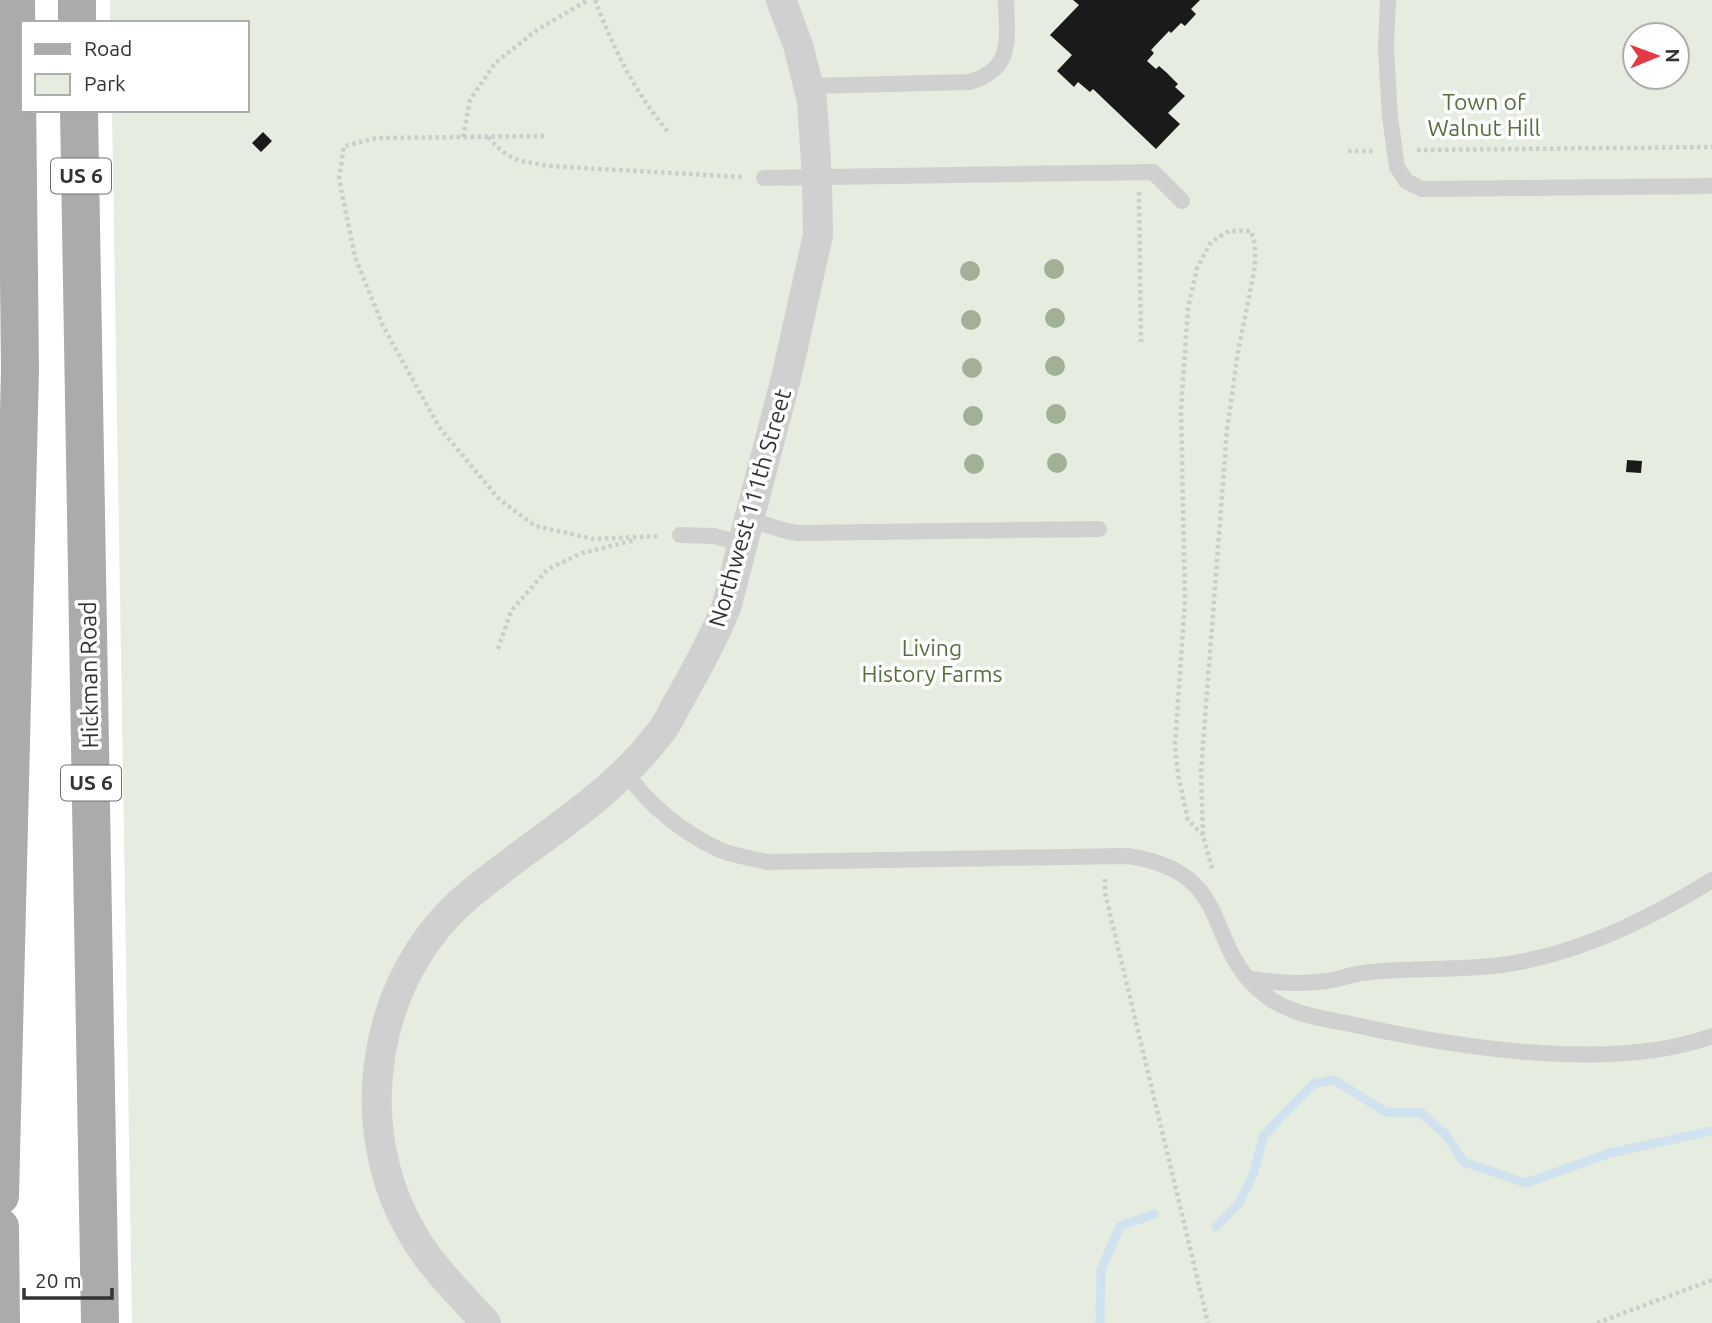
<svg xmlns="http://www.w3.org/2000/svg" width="1712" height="1323" viewBox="0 0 1712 1323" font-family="Ubuntu,sans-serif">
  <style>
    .green { fill: #e6ecdf; fill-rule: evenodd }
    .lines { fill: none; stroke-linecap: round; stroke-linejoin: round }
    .stream { stroke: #cfe2ee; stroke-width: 9 }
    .building { fill: #1a1a1a }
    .path { stroke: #cdcdcd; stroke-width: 4.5; stroke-dasharray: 3.5 3.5; stroke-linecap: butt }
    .lane { stroke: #d0d0d0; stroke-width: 16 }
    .street { stroke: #d0d0d0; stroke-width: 30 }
    .primary { stroke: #ababab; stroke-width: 38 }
    .tree { fill: #a2b095 }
    .labels { text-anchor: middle; stroke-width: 7; stroke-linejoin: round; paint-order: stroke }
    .shield { fill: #fff; stroke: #707070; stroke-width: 2 }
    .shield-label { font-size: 21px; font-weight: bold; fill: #333 }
    .park-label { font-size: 23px; fill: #56703f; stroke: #fff }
    .street-label { font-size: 23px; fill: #333; stroke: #fff }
  </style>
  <rect width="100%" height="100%" fill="#fff"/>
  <path class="green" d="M110,0h1602v1323h-1580l-20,-1213h135v-87h-137zM1635,35h42v42h-42z"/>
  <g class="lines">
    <path class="stream" d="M1216,1227l23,-24 14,-28 11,-40 50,-52 20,-3 52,32 35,1 25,22 18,27 62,21 84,-30 102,-22
      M1100,1323l1,-53 19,-44 34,-12"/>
  </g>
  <path class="building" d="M1073,0h127l-9,9 5,5 -11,12 -4,-3 -10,10 -2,-2 -18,19 3,3 -7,8 9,8 3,-3 8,7 11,11 -3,3 10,9 -17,17 12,11 -24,25 -63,-60 -3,3 -12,-10 -4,5 -17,-16 15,-16 -22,-20 29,-30z
    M263,132l9,9 -11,11 -9,-9z
    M1627,460l15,1 -1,12 -15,-1z"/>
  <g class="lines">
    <path class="path" d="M595,0c18,48 41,95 75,134
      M544,136l-167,2 -33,8 -5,33 16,78 28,69 56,101 60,72 36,27 59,13 66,-3
      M463,137l7,-37 25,-37 42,-33 51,-30
      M488,137c21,24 29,23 60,29l194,11
      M1417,150l295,-3
      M1348,151h25
      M1139,192l2,150
      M498,649l13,-38 37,-42 34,-16 53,-13
      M1203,835l-15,-15 -10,-45 -3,-30 10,-144 -4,-191 7,-102 9,-40 14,-26 18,-11h22l4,14v22l-17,85 -11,78 -26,341 2,64 10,37
      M1105,879v14l103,430
      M1597,1323l115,-43"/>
    <path class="lane" d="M1388,0l-2,49 4,68 7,50 9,14 16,8 290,-3
      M809,86l160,-4c45,-12 38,-44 37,-82
      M764,178l389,-6 29,29
      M750,520c17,4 32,12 49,13l300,-4
      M680,535l34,1 30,8
      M625,771c22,33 58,62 95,79 14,6 32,8 47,12l361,-6c110,17 72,88 137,139 26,21 63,24 95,31 99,22 256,46 352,10
      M1247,978c27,5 52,7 79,3 13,-1 24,-7 37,-8 45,-6 92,-2 138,-8 76,-10 146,-45 211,-85"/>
    <path class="street" d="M486,1323c-26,-29 -55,-56 -74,-90 -63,-108 -40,-257 57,-338 64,-54 139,-94 190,-161 8,-9 13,-21 19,-32 18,-31 34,-61 48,-94l60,-230 32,-143 -1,-57 -5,-77 -14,-56 -17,-45"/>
    <path class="primary" d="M77,0v23
      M79,110l21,1213
      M0,1196l20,-826 -4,-370
      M0,1227l1,96"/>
  </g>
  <g class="tree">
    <circle cx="1054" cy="269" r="10"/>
    <circle cx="970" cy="271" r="10"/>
    <circle cx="1055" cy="318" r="10"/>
    <circle cx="971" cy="320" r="10"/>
    <circle cx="1055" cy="366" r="10"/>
    <circle cx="972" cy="368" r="10"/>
    <circle cx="1056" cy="414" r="10"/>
    <circle cx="973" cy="416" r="10"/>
    <circle cx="1057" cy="463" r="10"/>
    <circle cx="974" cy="464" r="10"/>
  </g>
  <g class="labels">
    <g class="shield">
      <rect x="51" y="158.5" width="60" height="35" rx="5"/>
      <rect x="61" y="765.5" width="60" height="35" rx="5"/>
    </g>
    <g class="shield-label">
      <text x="81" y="183">US 6</text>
      <text x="91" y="790">US 6</text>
    </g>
    <g class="park-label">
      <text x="1484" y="110">Town of<tspan x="1484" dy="26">Walnut Hill</tspan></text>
      <text x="932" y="656">Living<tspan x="932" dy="26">History Farms</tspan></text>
    </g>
    <g class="street-label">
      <text transform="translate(750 508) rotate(-74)" y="8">Northwest 111th Street</text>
      <text transform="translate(89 675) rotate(-91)" y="8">Hickman Road</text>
    </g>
  </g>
  <rect x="21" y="21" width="228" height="91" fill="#ffffff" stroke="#adadad" stroke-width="2"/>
  <rect x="35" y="44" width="35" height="10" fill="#ababab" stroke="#adadad" stroke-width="2"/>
  <text x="84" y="56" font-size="21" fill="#333333">Road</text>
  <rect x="35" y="74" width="35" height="21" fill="#e6ecdf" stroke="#adadad" stroke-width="2"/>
  <text x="84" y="91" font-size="21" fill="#333333">Park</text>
  <g transform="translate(1656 56) rotate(89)"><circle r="33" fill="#ffffff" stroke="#adadad" stroke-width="2"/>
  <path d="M0-5L12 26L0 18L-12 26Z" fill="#e63946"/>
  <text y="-10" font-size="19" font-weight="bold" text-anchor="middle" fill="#333333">N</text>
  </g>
  <path d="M24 1288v10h88v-10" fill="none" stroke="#333333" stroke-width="3.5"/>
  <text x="35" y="1288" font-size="21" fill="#333333" stroke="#ffffff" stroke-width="5" paint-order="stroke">20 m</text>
</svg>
